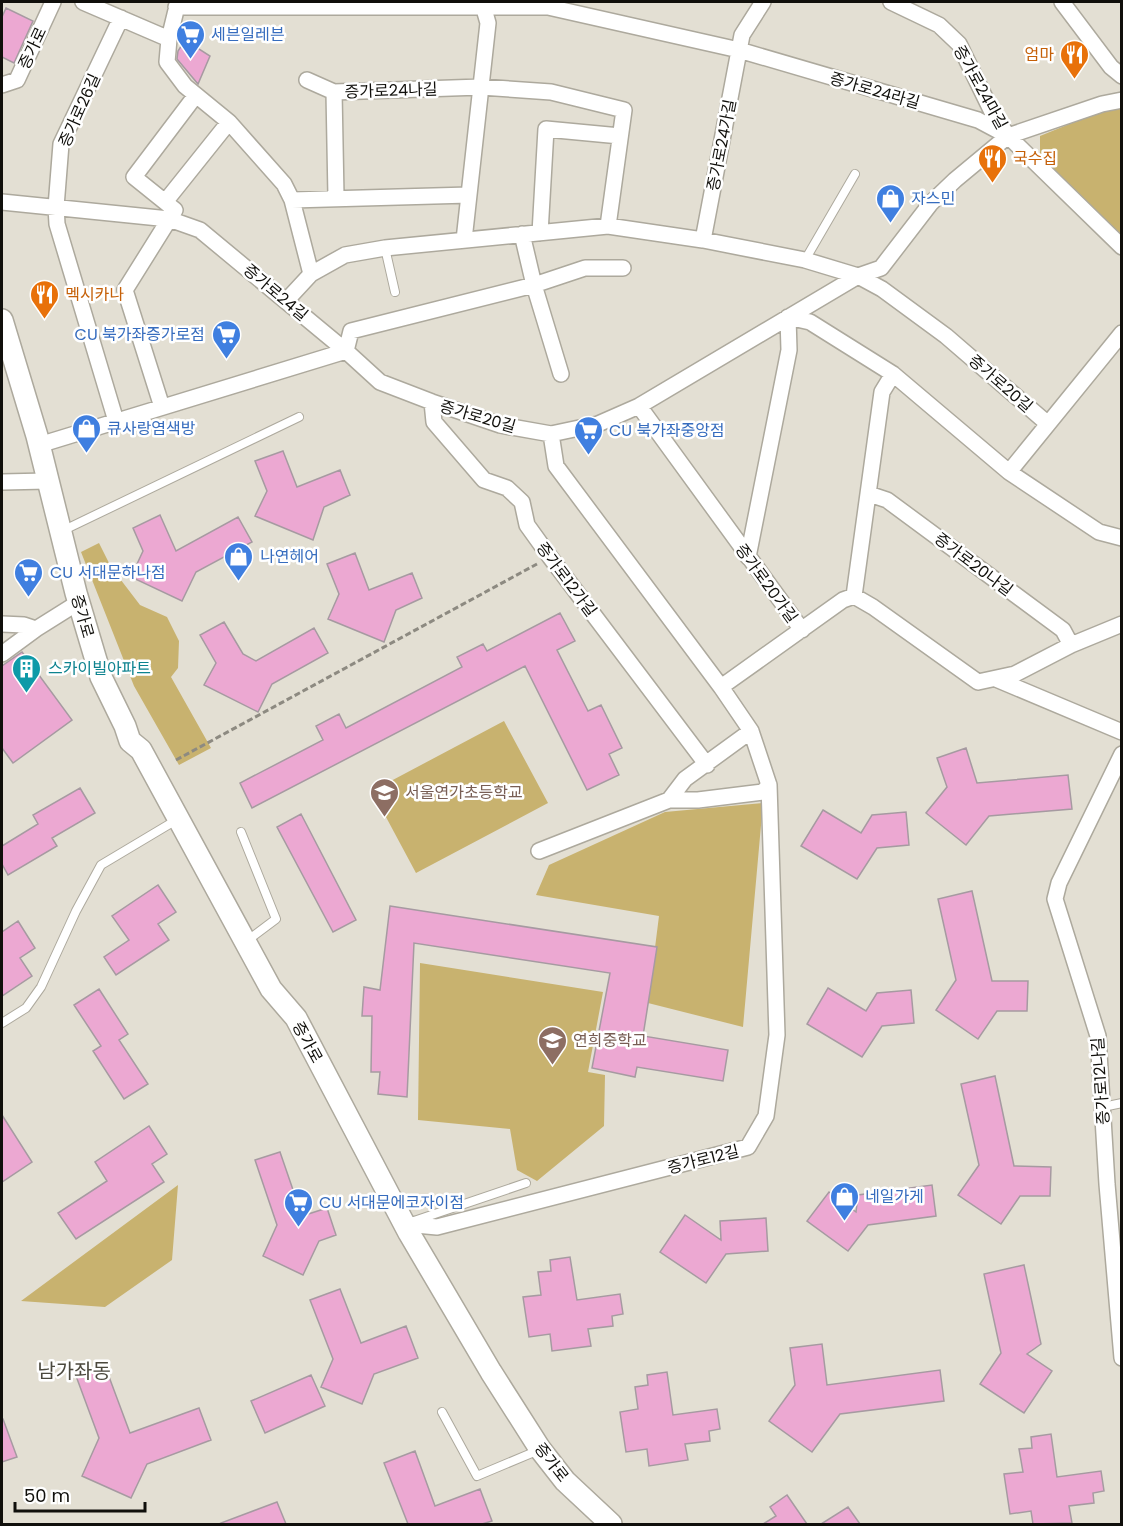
<svg xmlns="http://www.w3.org/2000/svg" width="1123" height="1526" viewBox="0 0 1123 1526" font-family="Poppins,'Noto Sans KR',sans-serif">
  <style>
    .green { fill: #c8b26f }
    .building { fill: #eca8d2; stroke: #a69aa1; stroke-width: 1.5 }
    .lines { fill: none; stroke-linecap: round; stroke-linejoin: round }
    .lane-casing { stroke: #ada99d; stroke-width: 10 }
    .street-casing { stroke: #ada99d; stroke-width: 18 }
    .secondary-casing { stroke: #ada99d; stroke-width: 24 }
    .path { stroke: #8d8a81; stroke-width: 3; stroke-dasharray: 6 3; stroke-linecap: butt }
    .lane { stroke: #fff; stroke-width: 8 }
    .street { stroke: #fff; stroke-width: 15 }
    .secondary { stroke: #fff; stroke-width: 21 }
    .labels { text-anchor: middle; stroke-width: 5; stroke-linejoin: round; paint-order: stroke }
    .shop-label { font-size: 16px; fill: #366cbe; stroke: #fff; text-anchor: start }
    .street-label { font-size: 16px; fill: #100f0b; stroke: #fff }
    .food-label { font-size: 16px; fill: #c56008; stroke: #fff; text-anchor: start }
    .culture-label { font-size: 16px; fill: #0d838f; stroke: #fff; text-anchor: start }
    .education-label { font-size: 16px; fill: #785e54; stroke: #fff; text-anchor: start }
    .quarter-label { font-size: 20px; fill: #4b483d; stroke: #fff }
  </style>
  <rect width="100%" height="100%" fill="#e3dfd3"/>
  <path class="green" d="M1121,103v139l-81,-83v-23z
    M99,543l12,24 29,38 27,12 12,24 -1,27 -7,9 40,71 -32,17 -45,-79 -53,-134z
    M504,721l44,82 -132,70 -44,-82z
    M763,803l-20,224 -95,-24 11,-87 -123,-21 13,-30 116,-53z
    M420,963l183,29 -15,80 17,3 -1,51 -67,55 -20,-11 -7,-41 -92,-9z
    M178,1185l-6,75 -67,47 -84,-6z"/>
  <path class="building" d="M6,8l27,13 -19,42 -12,-6v-40z
    M185,40l25,16 -12,28 -21,-25 1,-8z
    M283,451l14,36 43,-17 10,25 -26,12 -11,33 -58,-24 12,-25 -12,-30z
    M160,515l16,36 62,-34 14,25 -56,30 -14,29 -51,-24 12,-26 -10,-23z
    M355,553l14,37 43,-17 10,25 -26,12 -12,32 -56,-23 11,-25 -12,-30z
    M560,613l15,28 -18,9 31,61 13,-6 21,43 -13,6 10,21 -32,15 -62,-124 -273,142 -12,-25 83,-43 -7,-14 23,-12 7,14 116,-61 -5,-10 26,-13 4,7z
    M224,622l19,32 13,7 58,-33 14,25 -56,31 -14,28 -54,-27 12,-22 -16,-28z
    M22,652l50,68 -59,43 -11,-15v-82z
    M966,748l11,35 91,-8 4,34 -83,7 -23,29 -40,-32 21,-26 -10,-29z
    M80,788l15,25 -43,25 5,8 -49,29 -6,-11v-18l36,-22 -5,-9z
    M823,810l38,23 11,-18 34,-3 3,33 -32,3 -20,31 -56,-33z
    M301,814l55,106 -23,12 -56,-105z
    M158,885l18,27 -18,12 11,16 -53,35 -12,-18 25,-17 -17,-24z
    M972,891l20,90h36l-1,30h-30l-19,28 -42,-29 20,-30 -18,-81z
    M390,906l267,41 -14,89 85,14 -5,31 -86,-14 -2,10 -43,-9 18,-95 -196,-30 -7,154 -29,-3 2,-22h-9l1,-56h-10l2,-29 16,3z
    M18,921l17,27 -15,10 12,18 -30,20v-64z
    M828,988l38,23 11,-18 34,-3 3,33 -32,3 -20,31 -55,-33z
    M99,989l29,45 -9,6 29,44 -24,15 -31,-48 8,-5 -27,-41z
    M995,1076l19,90 37,1 -1,29h-30l-19,28 -43,-29 21,-30 -18,-81z
    M2,1115l30,47 -30,20z
    M149,1126l18,28 -15,10 12,18 -88,57 -18,-26 49,-32 -12,-19z
    M280,1152l22,64 25,-8 9,27 -17,6 -16,34 -40,-19 14,-31 -22,-65z
    M932,1185l4,31 -68,9 -20,26 -41,-30 22,-29 27,20 2,-17z
    M685,1215l36,25 -1,-19 46,-3 2,33 -42,3 -20,29 -46,-31z
    M570,1257l7,43 43,-6 3,20 -11,2 1,10 -25,3 3,17 -39,5 -2,-17 -21,3 -6,-40 18,-2 -3,-23 13,-1 -1,-11z
    M1024,1265l17,79 -14,10 25,17 -28,42 -44,-29 21,-31 -17,-79z
    M340,1289l21,54 45,-17 12,32 -44,16 -12,30 -41,-17 12,-28 -23,-59z
    M822,1344l5,41 113,-15 4,31 -104,13 -28,38 -43,-31 26,-36 -5,-37z
    M105,1366l25,67 69,-25 12,32 -64,24 -16,34 -49,-22 17,-38 -23,-62z
    M667,1372l6,43 44,-6 3,20 -11,2 1,10 -25,3 3,16 -39,6 -2,-17 -21,3 -6,-40 18,-3 -3,-22 13,-2 -1,-10z
    M311,1375l14,31 -60,27 -14,-32z
    M2,1419h1l14,38 -15,5z
    M1051,1434l6,43 44,-6 3,20 -11,2 1,10 -25,3 3,17 -39,1 -2,-13 -21,3 -6,-40 19,-2 -4,-23 13,-1 -1,-11z
    M415,1451l20,55 45,-17 12,32 -10,3h-74l-24,-61z
    M787,1495l20,29h-44l13,-8 -6,-9z
    M277,1502l9,22h-64l-1,-1z
    M848,1507l12,17h-39z"/>
  <g class="lines">
    <defs>
      <path id="lane" d="M385,248l10,44
        M805,260l50,-86
        M62,531l237,-114
        M241,832l35,87 -28,21
        M2,1023l24,-15 15,-21 35,-76 25,-46 77,-46
        M1103,1107l19,-4
        M414,1221l112,-38
        M442,1412l35,64 62,-26"/>
      <path id="street" d="M83,2l86,37
        M178,2l-9,37 -2,23 18,24 44,36 55,62 8,16 19,74
        M891,2l48,23 20,19 34,70 15,22 114,111
        M1062,2l49,65 11,9
        M176,7h372l191,43 239,70 30,16
        M307,80l27,12 147,-5 70,5 73,18 -16,116
        M2,85l15,-5 36,-78
        M334,92l2,105
        M292,200l177,-5
        M2,202l167,17 31,11 146,121 34,31 52,20 68,23 51,9 47,-10 41,-18 219,-130 23,-8 50,-65 24,-23 53,-44 94,-32 20,-4
        M165,202l64,-80
        M540,233l6,-104 74,7
        M522,234l12,51 27,89
        M464,240l24,-217 -6,-21
        M703,240l39,-205 21,-33
        M286,301l25,-27 34,-19 40,-7 223,-22 95,14 102,20 53,16 24,13 64,47 102,88
        M346,351l5,-20 183,-46 51,-17h38
        M432,402l2,20 50,58 23,8 15,14 5,23 23,32 157,208
        M639,406l163,224
        M162,407l-37,-117 50,-80 -41,-33 62,-82
        M116,421l-59,-197 -1,-17 5,-63 60,-126
        M39,445l307,-94
        M1009,472l113,-139
        M2,482l45,-1
        M869,494l18,6 176,130 8,15
        M748,557l41,-207 -1,-33 22,5 83,52 116,98 90,60 23,6
        M854,596l28,-204 11,-18
        M2,624l22,1 12,4 43,-27
        M2,654l34,-25
        M996,679l126,53
        M721,687l122,-87 11,-4 19,11 105,75 37,-8 56,-29 51,-21
        M1122,754l-63,129 -4,16 43,137 9,148 15,174
        M669,800l16,-21 66,-48
        M539,851l130,-51h29l65,-8 6,-7
        M405,1224l32,3 311,-80 18,-31 11,-81 -8,-250 -18,-54 -30,-44 -165,-221 -5,-32"/>
      <path id="secondary" d="M2,320l35,116 39,157 25,84 24,49 5,15 11,9 130,239 25,29 113,215 82,139 49,77 25,32 46,43"/>
    </defs>
    <use href="#lane" class="lane-casing"/>
    <use href="#street" class="street-casing"/>
    <use href="#secondary" class="secondary-casing"/>
    <path class="path" d="M176,760l361,-196"/>
    <use href="#lane" class="lane"/>
    <use href="#street" class="street"/>
    <use href="#secondary" class="secondary"/>
  </g>
  <defs>
    <symbol id="supermarket-pin" viewBox="-11 -11 22 30"><path d="M0 17L-7.5 6A9.5 9.5 0 1 1 7.5 6Z" fill="#3f7fe0" stroke="#fff"/><path d="M-6-5.5h2.5l.6 2H6L4.5 2H-2.5L-4.4-4H-6ZM-1.5 3.2a1.3 1.3 0 1 0 .1 0ZM3 3.2a1.3 1.3 0 1 0 .1 0Z" fill="#fff"/></symbol>
    <symbol id="restaurant-pin" viewBox="-11 -11 22 30"><path d="M0 17L-7.5 6A9.5 9.5 0 1 1 7.5 6Z" fill="#e8710a" stroke="#fff"/><path d="M-5-6h1v4h1v-4h1v4h1v-4h1v5L-1.5 .5V6h-2V.5L-5-1ZM5-6V6H3V1.5H1.5Q1.5-4 5-6Z" fill="#fff"/></symbol>
    <symbol id="shop-pin" viewBox="-11 -11 22 30"><path d="M0 17L-7.5 6A9.5 9.5 0 1 1 7.5 6Z" fill="#3f7fe0" stroke="#fff"/><path d="M-5-2.5h2.3a2.7 3.5 0 0 1 5.4 0H5L5.5 6h-11ZM-1.5-2.5h3a1.5 2.3 0 0 0-3 0Z" fill="#fff"/></symbol>
    <symbol id="building-pin" viewBox="-11 -11 22 30"><path d="M0 17L-7.5 6A9.5 9.5 0 1 1 7.5 6Z" fill="#0f9aa8" stroke="#fff"/><path d="M-4-6H4V6H1V3H-1V6H-4ZM-2.5-4.3h1.7v1.8h-1.7ZM.8-4.3h1.7v1.8H.8ZM-2.5-1h1.7V.8h-1.7ZM.8-1h1.7V.8H.8Z" fill="#fff"/></symbol>
    <symbol id="school-pin" viewBox="-11 -11 22 30"><path d="M0 17L-7.5 6A9.5 9.5 0 1 1 7.5 6Z" fill="#8d6e63" stroke="#fff"/><path d="M0-5L7-2L0 1L-7-2ZM-4 1L0 2.5L4 1V4Q0 6-4 4Z" fill="#fff"/></symbol>
  </defs>
  <g fill-rule="evenodd">
    <use href="#supermarket-pin" x="174" y="18" width="33" height="45"/>
    <use href="#restaurant-pin" x="1058" y="38" width="33" height="45"/>
    <use href="#restaurant-pin" x="976" y="142" width="33" height="45"/>
    <use href="#shop-pin" x="874" y="182" width="33" height="45"/>
    <use href="#restaurant-pin" x="28" y="278" width="33" height="45"/>
    <use href="#supermarket-pin" x="210" y="318" width="33" height="45"/>
    <use href="#shop-pin" x="70" y="412" width="33" height="45"/>
    <use href="#supermarket-pin" x="572" y="414" width="33" height="45"/>
    <use href="#shop-pin" x="222" y="540" width="33" height="45"/>
    <use href="#supermarket-pin" x="12" y="556" width="33" height="45"/>
    <use href="#building-pin" x="10" y="652" width="33" height="45"/>
    <use href="#school-pin" x="368" y="776" width="33" height="45"/>
    <use href="#school-pin" x="536" y="1024" width="33" height="45"/>
    <use href="#shop-pin" x="828" y="1180" width="33" height="45"/>
    <use href="#supermarket-pin" x="282" y="1186" width="33" height="45"/>
  </g>
  <g class="labels">
    <g class="shop-label">
      <text x="211" y="40">세븐일레븐</text>
      <text x="911" y="204">자스민</text>
      <text x="205" y="340" text-anchor="end">CU 북가좌증가로점</text>
      <text x="107" y="434">큐사랑염색방</text>
      <text x="609" y="436">CU 북가좌중앙점</text>
      <text x="260" y="562">나연헤어</text>
      <text x="50" y="578">CU 서대문하나점</text>
      <text x="865" y="1202">네일가게</text>
      <text x="319" y="1208">CU 서대문에코자이점</text>
    </g>
    <g class="street-label">
      <text transform="translate(32 48) rotate(-65)" y="6">증가로</text>
      <text transform="translate(981 87) rotate(61)" y="6">증가로24마길</text>
      <text transform="translate(391 90) rotate(-2)" y="6">증가로24나길</text>
      <text transform="translate(875 90) rotate(16)" y="6">증가로24라길</text>
      <text transform="translate(79 110) rotate(-66)" y="6">증가로26길</text>
      <text transform="translate(721 145) rotate(-79)" y="6">증가로24가길</text>
      <text transform="translate(276 292) rotate(40)" y="6">증가로24길</text>
      <text transform="translate(1001 383) rotate(41)" y="6">증가로20길</text>
      <text transform="translate(478 416) rotate(16)" y="6">증가로20길</text>
      <text transform="translate(974 564) rotate(37)" y="6">증가로20나길</text>
      <text transform="translate(567 579) rotate(53)" y="6">증가로12가길</text>
      <text transform="translate(767 583) rotate(54)" y="6">증가로20가길</text>
      <text transform="translate(83 616) rotate(74)" y="6">증가로</text>
      <text transform="translate(308 1042) rotate(61)" y="6">증가로</text>
      <text transform="translate(1100 1081) rotate(-94)" y="6">증가로12나길</text>
      <text transform="translate(703 1159) rotate(-14)" y="6">증가로12길</text>
      <text transform="translate(552 1462) rotate(52)" y="6">증가로</text>
    </g>
    <g class="food-label">
      <text x="1054" y="60" text-anchor="end">엄마</text>
      <text x="1013" y="164">국수집</text>
      <text x="65" y="300">멕시카나</text>
    </g>
    <g class="culture-label">
      <text x="48" y="674">스카이빌아파트</text>
    </g>
    <g class="education-label">
      <text x="405" y="798">서울연가초등학교</text>
      <text x="573" y="1046">연희중학교</text>
    </g>
    <g class="quarter-label">
      <text x="74" y="1378">남가좌동</text>
    </g>
  </g>
  <rect width="1123" height="1526" fill="none" stroke="#100f0b" stroke-width="6"/>
  <path d="M15 1502v9h130v-9" fill="none" stroke="#100f0b" stroke-width="3"/>
  <text x="24" y="1502" font-size="18" fill="#100f0b" stroke="#ffffff" stroke-width="4.5" paint-order="stroke">50 m</text>
</svg>
